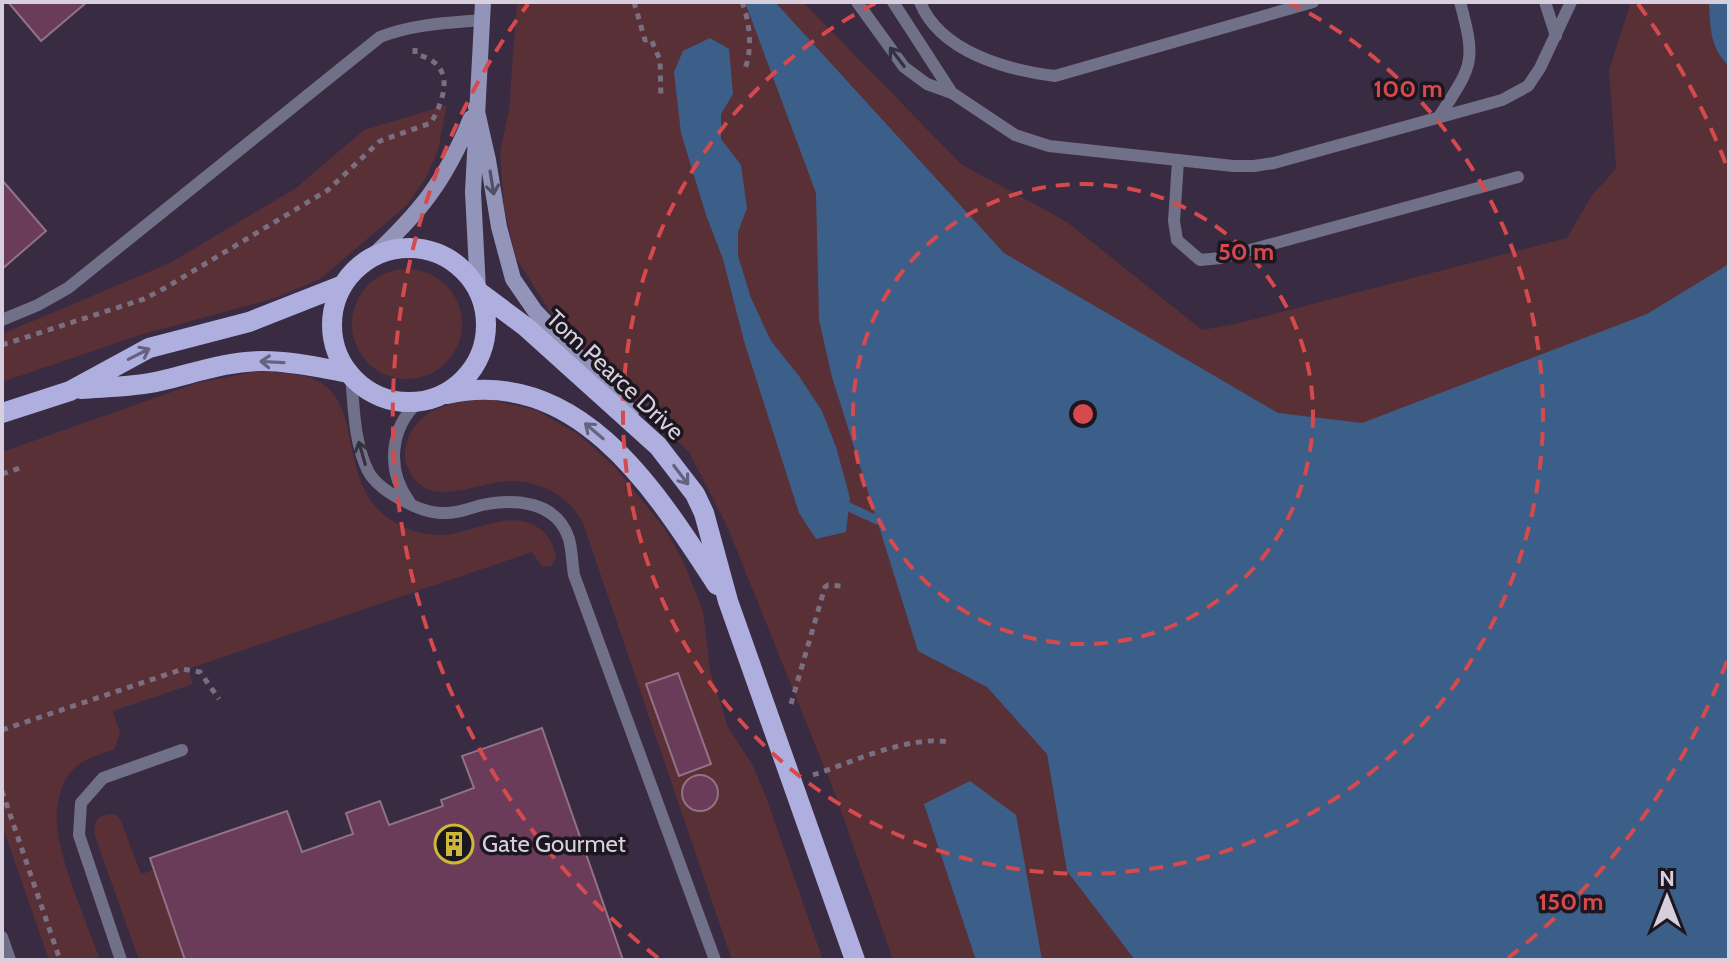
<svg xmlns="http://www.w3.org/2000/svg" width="1731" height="962" viewBox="0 0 1731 962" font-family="Cabin,sans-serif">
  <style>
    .green { fill: #593036 }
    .water { fill: #3c5f89 }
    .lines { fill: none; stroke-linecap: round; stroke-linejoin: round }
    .stream { stroke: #3c5f89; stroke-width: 9 }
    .building { fill: #6b3b5a; stroke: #907384; stroke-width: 2 }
    .path { stroke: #7a6f81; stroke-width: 5; stroke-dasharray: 6 6; stroke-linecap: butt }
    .lane { stroke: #707188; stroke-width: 12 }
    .secondary { stroke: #9394b9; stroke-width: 16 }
    .primary { stroke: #aeafdf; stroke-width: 20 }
    .oneway { stroke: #35313f }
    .oneway2 { stroke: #524f65 }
    .oneway3 { stroke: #656280 }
    .ring { fill: none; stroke: #d6494c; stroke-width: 4; stroke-dasharray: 14 10 }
    .labels { text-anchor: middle; stroke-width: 7; stroke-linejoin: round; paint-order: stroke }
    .street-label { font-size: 24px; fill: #d7cfdd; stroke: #1c1620 }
    .poi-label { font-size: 24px; fill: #d7cfdd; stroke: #1c1620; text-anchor: start }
    .centre { fill: #d6494c; stroke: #1c1620; stroke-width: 4 }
    .ring-label { font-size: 24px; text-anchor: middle; font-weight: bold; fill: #d6494c; stroke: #1c1620; stroke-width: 7; stroke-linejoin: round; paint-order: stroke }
  </style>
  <rect width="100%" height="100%" fill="#392b41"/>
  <path class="green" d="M517,2h286l158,162 106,58 135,108 33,-6 332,-86 25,-43 24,-26 -7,-99 22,-68h98v958h-836l-56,-161 -110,-273 -38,-74 -121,-112 -52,-82 -12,-51 -4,-55 9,-42z
    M447,105l-9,45 -11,26 -20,29 -87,74 -45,19 -135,37 -138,47v-48l168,-71 126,-75 68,-58z
    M352 324a55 55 0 1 1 110 0a55 55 0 1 1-110 0Z
    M253,372c18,0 37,0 55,5 64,19 21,113 92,148 13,7 27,10 42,10 32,-1 70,-30 101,-4 7,7 12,17 13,27l-5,8 -9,1 -10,-15 -344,117 5,15 -80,27 7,22 -6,17c-15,4 -32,9 -43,22 -11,12 -16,37 -14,53 3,37 30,98 43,135h-51l-47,-135v-373l195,-69z
    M488,399l48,11 43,25 36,32 50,62 19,34 19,48 7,59 18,57 24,37 14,33 57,163h-91l-149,-437c-16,-30 -48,-45 -83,-41 -32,4 -75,28 -93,-16 -4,-10 -2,-20 2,-30 15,-32 48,-34 79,-37z
    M110,814l6,1 5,6 20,53 13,-4 31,90h-46l-44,-124c-2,-13 1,-20 15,-22z"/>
  <path class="water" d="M745,2h30l229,251 274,160 84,10 285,-109 82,-50v696h-594l-68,-89 -20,-117 -60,-67 -69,-36 -86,-274 -13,-57 -3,-127z
    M1709,2h20v64c-19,-18 -19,-39 -20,-64z
    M710,38l19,11 4,45 -12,20v25l20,26 6,43 -9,24v24l13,42 20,43 28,35 23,35 14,36 14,51 -4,34 -30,7 -17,-26 -55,-172 -21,-82 -17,-44 -25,-82 -7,-61 9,-21z
    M970,781l46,34 26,145h-66l-52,-156z"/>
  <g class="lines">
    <path class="stream" d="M849,507l28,13"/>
  </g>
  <path class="building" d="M8,2h79l-46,39z
    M2,180l44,51 -44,38z
    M678,673l33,91 -32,12 -33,-92z
    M542,728l81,232h-438l-35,-102 137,-47 15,41 51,-18 -7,-21 34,-12 9,24 54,-19 -2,-6 33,-12 -12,-32z
    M682 793a18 18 0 1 1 36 0a18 18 0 1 1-36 0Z"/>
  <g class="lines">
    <path class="path" d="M634,2l11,38 6,-1 9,21 1,39
      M742,2c8,20 11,49 2,69
      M2,345l142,-46 21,-11 163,-98 52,-49 51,-18c15,-27 25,-60 -16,-69v-6
      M2,474l21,-7
      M791,704l34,-117 3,-2 14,1
      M2,730l181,-61 17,3 19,27
      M813,775c40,-13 95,-40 137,-33
      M2,791l58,169"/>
    <path class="lane" d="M857,2l47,65 23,17 25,9 63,42 34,11 184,20h21l20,-3 228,-63 26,-14 12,-18 31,-66
      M893,2l59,91
      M920,2c20,50 87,68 135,74l258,-74
      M1545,2l11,34
      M1439,117c33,-52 38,-53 21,-115
      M1178,161l-4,60 3,19 23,20 21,-2 297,-81
      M2,320l36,-15 30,-17 312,-251c34,-13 67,-14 103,-17
      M351,376c3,31 3,67 17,95 7,13 20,21 32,28 13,7 25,13 40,14 15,1 28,-4 42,-8 33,-7 75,-4 87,34 3,11 3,24 5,36l141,385
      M409,501c-23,-31 -19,-73 9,-99
      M2,937l8,23
      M121,960l-42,-125 2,-32 22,-25 79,-28"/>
    <path class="secondary" d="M476,107l12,53 11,67 14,52 22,32 96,101
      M371,258c49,-46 74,-76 100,-140
      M478,290l-5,-98 10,-190"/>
    <path class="primary" d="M332 325a77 77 0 1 1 154 0a77 77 0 1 1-154 0Z
      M479,292l47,35 132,119 37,48 9,19 24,88 127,359
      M81,389c26,-2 54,-2 79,-8 35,-8 67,-20 103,-20 29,0 58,7 86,12
      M447,394c131,-29 209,97 270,191
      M2,413l68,-22 79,-43 100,-26 94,-37"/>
  </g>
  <defs><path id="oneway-shaft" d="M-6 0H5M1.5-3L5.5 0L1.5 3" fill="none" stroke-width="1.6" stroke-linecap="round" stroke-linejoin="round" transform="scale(2)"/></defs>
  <g class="oneway">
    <use href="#oneway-shaft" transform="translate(897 57) rotate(-127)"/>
    <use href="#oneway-shaft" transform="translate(362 453) rotate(-106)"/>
  </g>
  <use class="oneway2" href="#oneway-shaft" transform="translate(492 183) rotate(81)"/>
  <g class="oneway3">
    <use href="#oneway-shaft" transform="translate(139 354) rotate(-27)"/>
    <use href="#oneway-shaft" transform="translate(272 362) rotate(-177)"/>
    <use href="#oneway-shaft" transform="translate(594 431) rotate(-140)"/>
    <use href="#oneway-shaft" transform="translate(681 475) rotate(53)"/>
  </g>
  <g class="ring">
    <circle cx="1083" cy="414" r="230"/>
    <path d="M1288 2A460 460 0 1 1 878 2"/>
    <path d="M1727 661A690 690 0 0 1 1508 958M658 958A690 690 0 0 1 528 4M1638 4A690 690 0 0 1 1727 167"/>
  </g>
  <defs>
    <symbol id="building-ring" viewBox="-11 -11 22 22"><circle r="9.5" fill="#1c1620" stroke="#cdb938" stroke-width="1.5"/><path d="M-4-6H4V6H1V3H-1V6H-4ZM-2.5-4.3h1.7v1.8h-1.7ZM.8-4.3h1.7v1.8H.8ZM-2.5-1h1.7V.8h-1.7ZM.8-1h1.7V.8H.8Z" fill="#cdb938"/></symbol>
  </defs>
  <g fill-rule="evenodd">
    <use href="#building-ring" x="432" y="822" width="44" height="44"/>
  </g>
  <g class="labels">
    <g class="street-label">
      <text transform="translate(615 375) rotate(43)" y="8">Tom Pearce Drive</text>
    </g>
    <g class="poi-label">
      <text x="482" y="852">Gate Gourmet</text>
    </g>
  </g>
  <circle cx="1083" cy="414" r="12" class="centre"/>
  <g class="ring-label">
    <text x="1408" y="97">100 m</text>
    <text x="1246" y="260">50 m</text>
    <text x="1571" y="910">150 m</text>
  </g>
  <rect width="1731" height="962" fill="none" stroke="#d7cfdd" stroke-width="8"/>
  <g transform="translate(1667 898)" stroke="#1c1620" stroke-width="6" paint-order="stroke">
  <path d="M0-6L14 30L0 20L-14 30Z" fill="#d7cfdd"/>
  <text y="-12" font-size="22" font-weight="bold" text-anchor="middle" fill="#d7cfdd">N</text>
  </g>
</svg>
